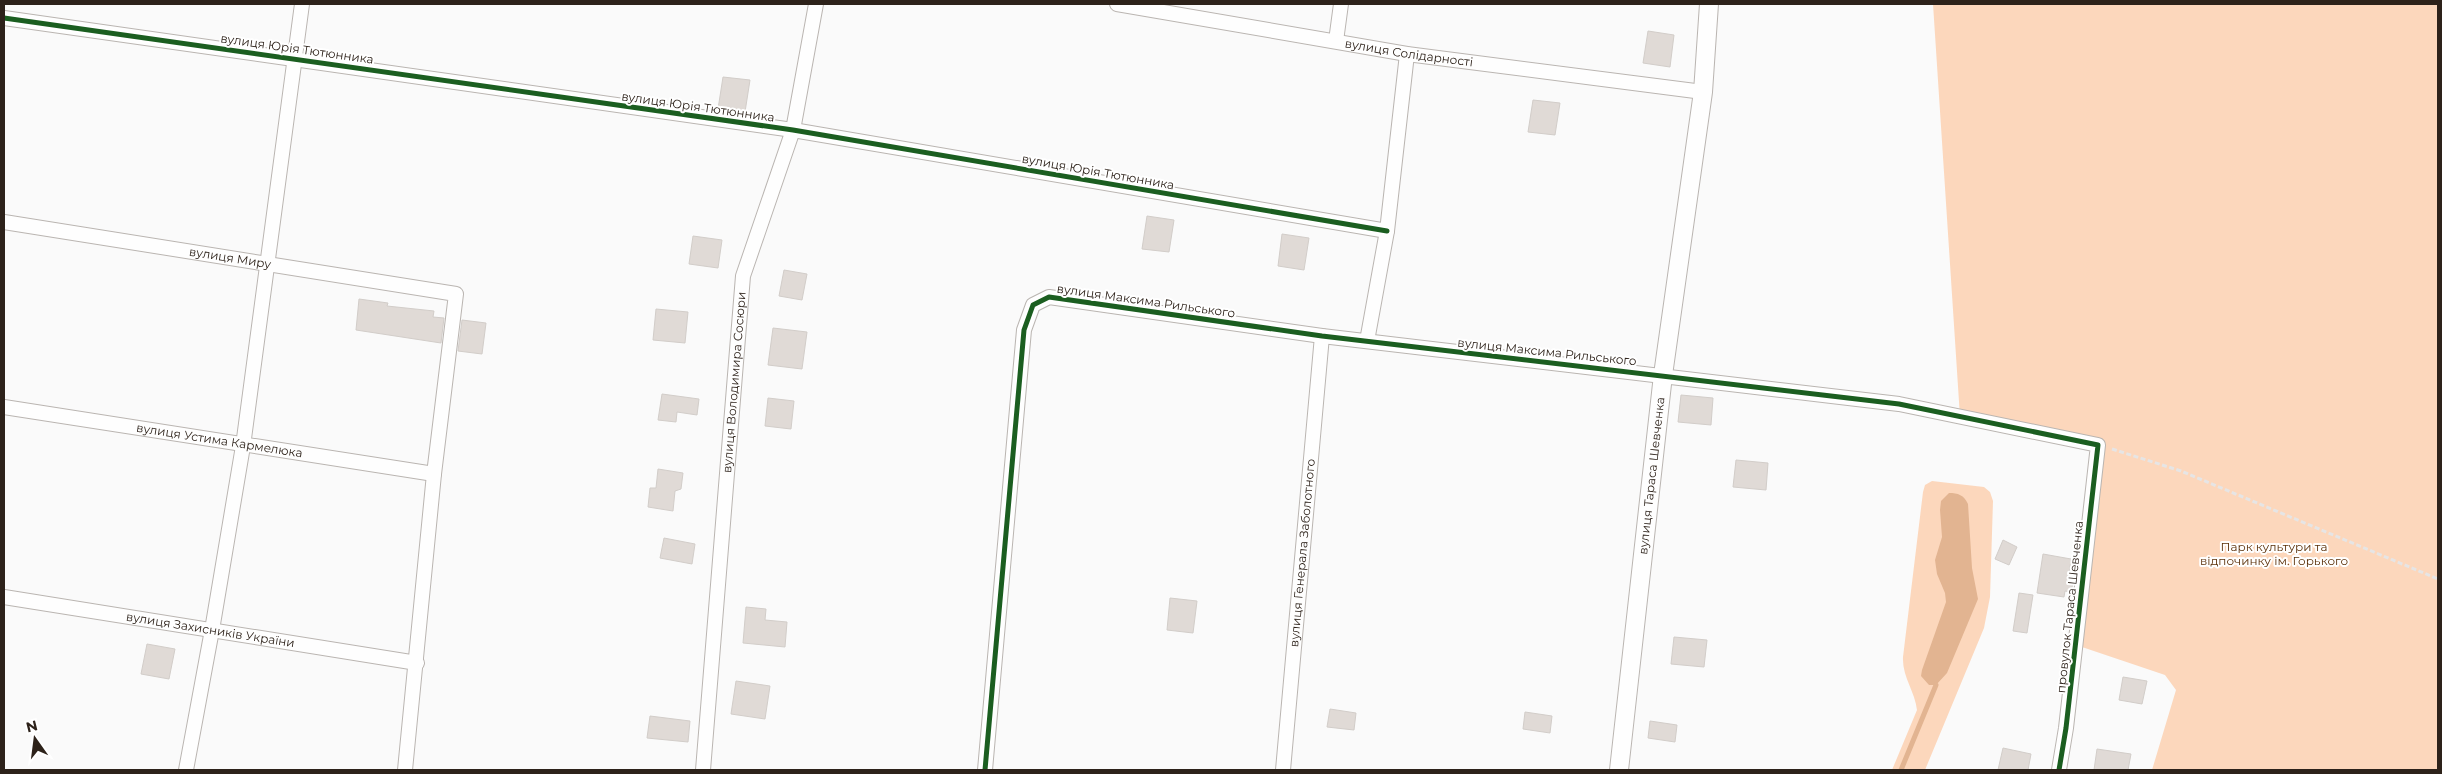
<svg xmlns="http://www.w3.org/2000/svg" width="2442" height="774" viewBox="0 0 2442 774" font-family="Montserrat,sans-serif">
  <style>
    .green { fill: #fcd7bc }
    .water { fill: #e2b491 }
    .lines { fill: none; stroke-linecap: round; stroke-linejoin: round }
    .stream { stroke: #e2b491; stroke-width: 5 }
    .building { fill: #e0dad6; stroke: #d2cdc9 }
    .minor-casing { stroke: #bab5b1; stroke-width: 16 }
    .tertiary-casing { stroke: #bab5b1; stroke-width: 20 }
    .path { stroke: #e6e5e5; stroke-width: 3; stroke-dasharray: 5 2.5; stroke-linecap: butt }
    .minor { stroke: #fefefe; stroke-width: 14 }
    .tertiary { stroke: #fefefe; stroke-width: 18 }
    .cycleway-casing { stroke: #fff; stroke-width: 8 }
    .cycleway { stroke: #1b5e20; stroke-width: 5 }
    .labels { text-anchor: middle; stroke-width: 4; stroke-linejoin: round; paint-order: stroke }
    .street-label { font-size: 12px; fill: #2d221a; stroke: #fff }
    .park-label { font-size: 12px; fill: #5a2f07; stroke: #fff }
  </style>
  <rect width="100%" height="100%" fill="#fafafa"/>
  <path class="green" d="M1933,4h505v766h-286l24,-80 -11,-15 -89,-30 22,-200 -138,-28z
    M1932,481l52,6 6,5 3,9 -3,96 -6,31 -59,142h-33l25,-60c-2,-19 -15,-33 -14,-53l20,-165 2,-7z"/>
  <path class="water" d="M1949,493c9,0 15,2 19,11l4,64 6,31 -31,74 -11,12h-7l-8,-9 1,-6 24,-68 -1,-9 -8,-19 -2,-14 7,-23 -2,-27 1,-9z"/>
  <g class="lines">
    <path class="stream" d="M1901,770l35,-85"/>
  </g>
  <path class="building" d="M1648,31l26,4 -4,32 -27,-4z
    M723,77l27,3 -5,32 -27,-3z
    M1533,100l27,3 -5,32 -27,-3z
    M1147,216l27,4 -5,32 -27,-3z
    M1282,234l27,4 -5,32 -26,-4z
    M693,236l29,4 -4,28 -29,-4z
    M784,270l23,4 -5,26 -23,-4z
    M359,299l29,4 -1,3 47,5 -1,6 11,1 -3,25 -85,-13z
    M656,309l32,3 -3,31 -32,-3z
    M462,320l24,3 -4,31 -24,-3z
    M773,328l34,4 -5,37 -34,-4z
    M662,394l37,5 -2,16 -20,-3 -1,10 -18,-2z
    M1681,395l32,3 -2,27 -33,-3z
    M768,398l26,3 -3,28 -26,-3z
    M1736,460l32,3 -2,27 -33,-3z
    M658,469l25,4 -2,16 -6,2 -2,20 -25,-4 2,-19h6z
    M664,538l31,6 -3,20 -32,-6z
    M2003,540l14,7 -8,18 -14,-6z
    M2043,554l28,5 -2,18 5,1 -3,14 -6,-1 -1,6 -27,-4z
    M2019,593l14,2 -6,38 -14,-2z
    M1170,598l27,3 -4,32 -26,-3z
    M746,607l20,2 -1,11 22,2 -2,25 -42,-4z
    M1674,637l33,3 -3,27 -33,-3z
    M147,644l28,5 -6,30 -28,-5z
    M2123,677l24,4 -5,23 -23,-4z
    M736,681l34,5 -5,33 -34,-5z
    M1330,709l26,4 -2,17 -27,-3z
    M1525,712l27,4 -2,17 -27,-4z
    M650,716l40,5 -2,21 -41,-4z
    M1650,721l27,4 -2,17 -27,-4z
    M2003,748l28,6 -3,16h-30z
    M2097,749l34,5 -3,16h-34z"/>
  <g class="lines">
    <defs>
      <g id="minor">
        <path id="s1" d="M1117,4l290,50 296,38"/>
        <path d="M4,18l789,112 594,101"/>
        <path d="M1336,41l5,-37"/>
        <path id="s2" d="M4,222l452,72 -22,180 -29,296"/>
        <path d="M1367,341l20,-110 20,-177"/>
        <path id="s3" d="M4,407l430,67"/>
        <path id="s4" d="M4,597l413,66"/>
        <path d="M186,770l26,-140 31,-184 59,-442"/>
        <path id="s5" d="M703,770l40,-494 50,-146 23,-126"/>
        <path d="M985,770l39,-440 9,-25 16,-8 273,39 577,68 199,41 -32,283 -7,42"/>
        <path id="s6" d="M1283,770l39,-434"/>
      </g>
      <g id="tertiary">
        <path id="s7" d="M1619,770l44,-395 40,-283 6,-88"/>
      </g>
    </defs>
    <use href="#minor" class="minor-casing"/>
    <use href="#tertiary" class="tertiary-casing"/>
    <path class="path" d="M2112,449l69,22 257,108"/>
    <use href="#minor" class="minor"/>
    <use href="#tertiary" class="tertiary"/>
    <defs>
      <path id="cycleway" d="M4,18l789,112 594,101
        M985,770l39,-440 9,-25 16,-8 273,39 577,68 199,41 -32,283 -7,42"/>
    </defs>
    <use href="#cycleway" class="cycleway-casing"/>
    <use href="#cycleway" class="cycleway"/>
  </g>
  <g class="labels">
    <g class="street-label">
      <text transform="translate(297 49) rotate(8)" y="4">вулиця Юрія Тютюнника</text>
      <text dy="4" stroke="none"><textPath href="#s1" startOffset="296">вулиця Солідарності</textPath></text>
      <text transform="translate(698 107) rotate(8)" y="4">вулиця Юрія Тютюнника</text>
      <text transform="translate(1098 172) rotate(10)" y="4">вулиця Юрія Тютюнника</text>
      <text dy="4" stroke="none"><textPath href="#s2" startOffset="229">вулиця Миру</textPath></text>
      <text transform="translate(1146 301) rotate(8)" y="4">вулиця Максима Рильського</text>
      <text transform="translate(1547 352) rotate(6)" y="4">вулиця Максима Рильського</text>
      <text dy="4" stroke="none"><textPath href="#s5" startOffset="389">вулиця Володимира Сосюри</textPath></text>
      <text dy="4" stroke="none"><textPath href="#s3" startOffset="218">вулиця Устима Кармелюка</textPath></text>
      <text dy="4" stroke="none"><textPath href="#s7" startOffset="296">вулиця Тараса Шевченка</textPath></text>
      <text dy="4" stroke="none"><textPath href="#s6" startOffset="218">вулиця Генерала Заболотного</textPath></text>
      <text transform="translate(2070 607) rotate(-84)" y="4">провулок Тараса Шевченка</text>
      <text dy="4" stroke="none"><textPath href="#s4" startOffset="209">вулиця Захисників України</textPath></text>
    </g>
    <g class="park-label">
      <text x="2274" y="551">Парк культури та<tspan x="2274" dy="14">відпочинку ім. Горького</tspan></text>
    </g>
  </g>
  <rect width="2442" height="774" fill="none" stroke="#2d221a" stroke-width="10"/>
  <g transform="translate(35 739) rotate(346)" stroke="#ffffff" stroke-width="4" paint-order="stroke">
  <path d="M0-4L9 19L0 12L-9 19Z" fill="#2d221a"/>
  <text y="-8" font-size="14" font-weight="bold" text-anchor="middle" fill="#2d221a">N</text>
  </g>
</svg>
